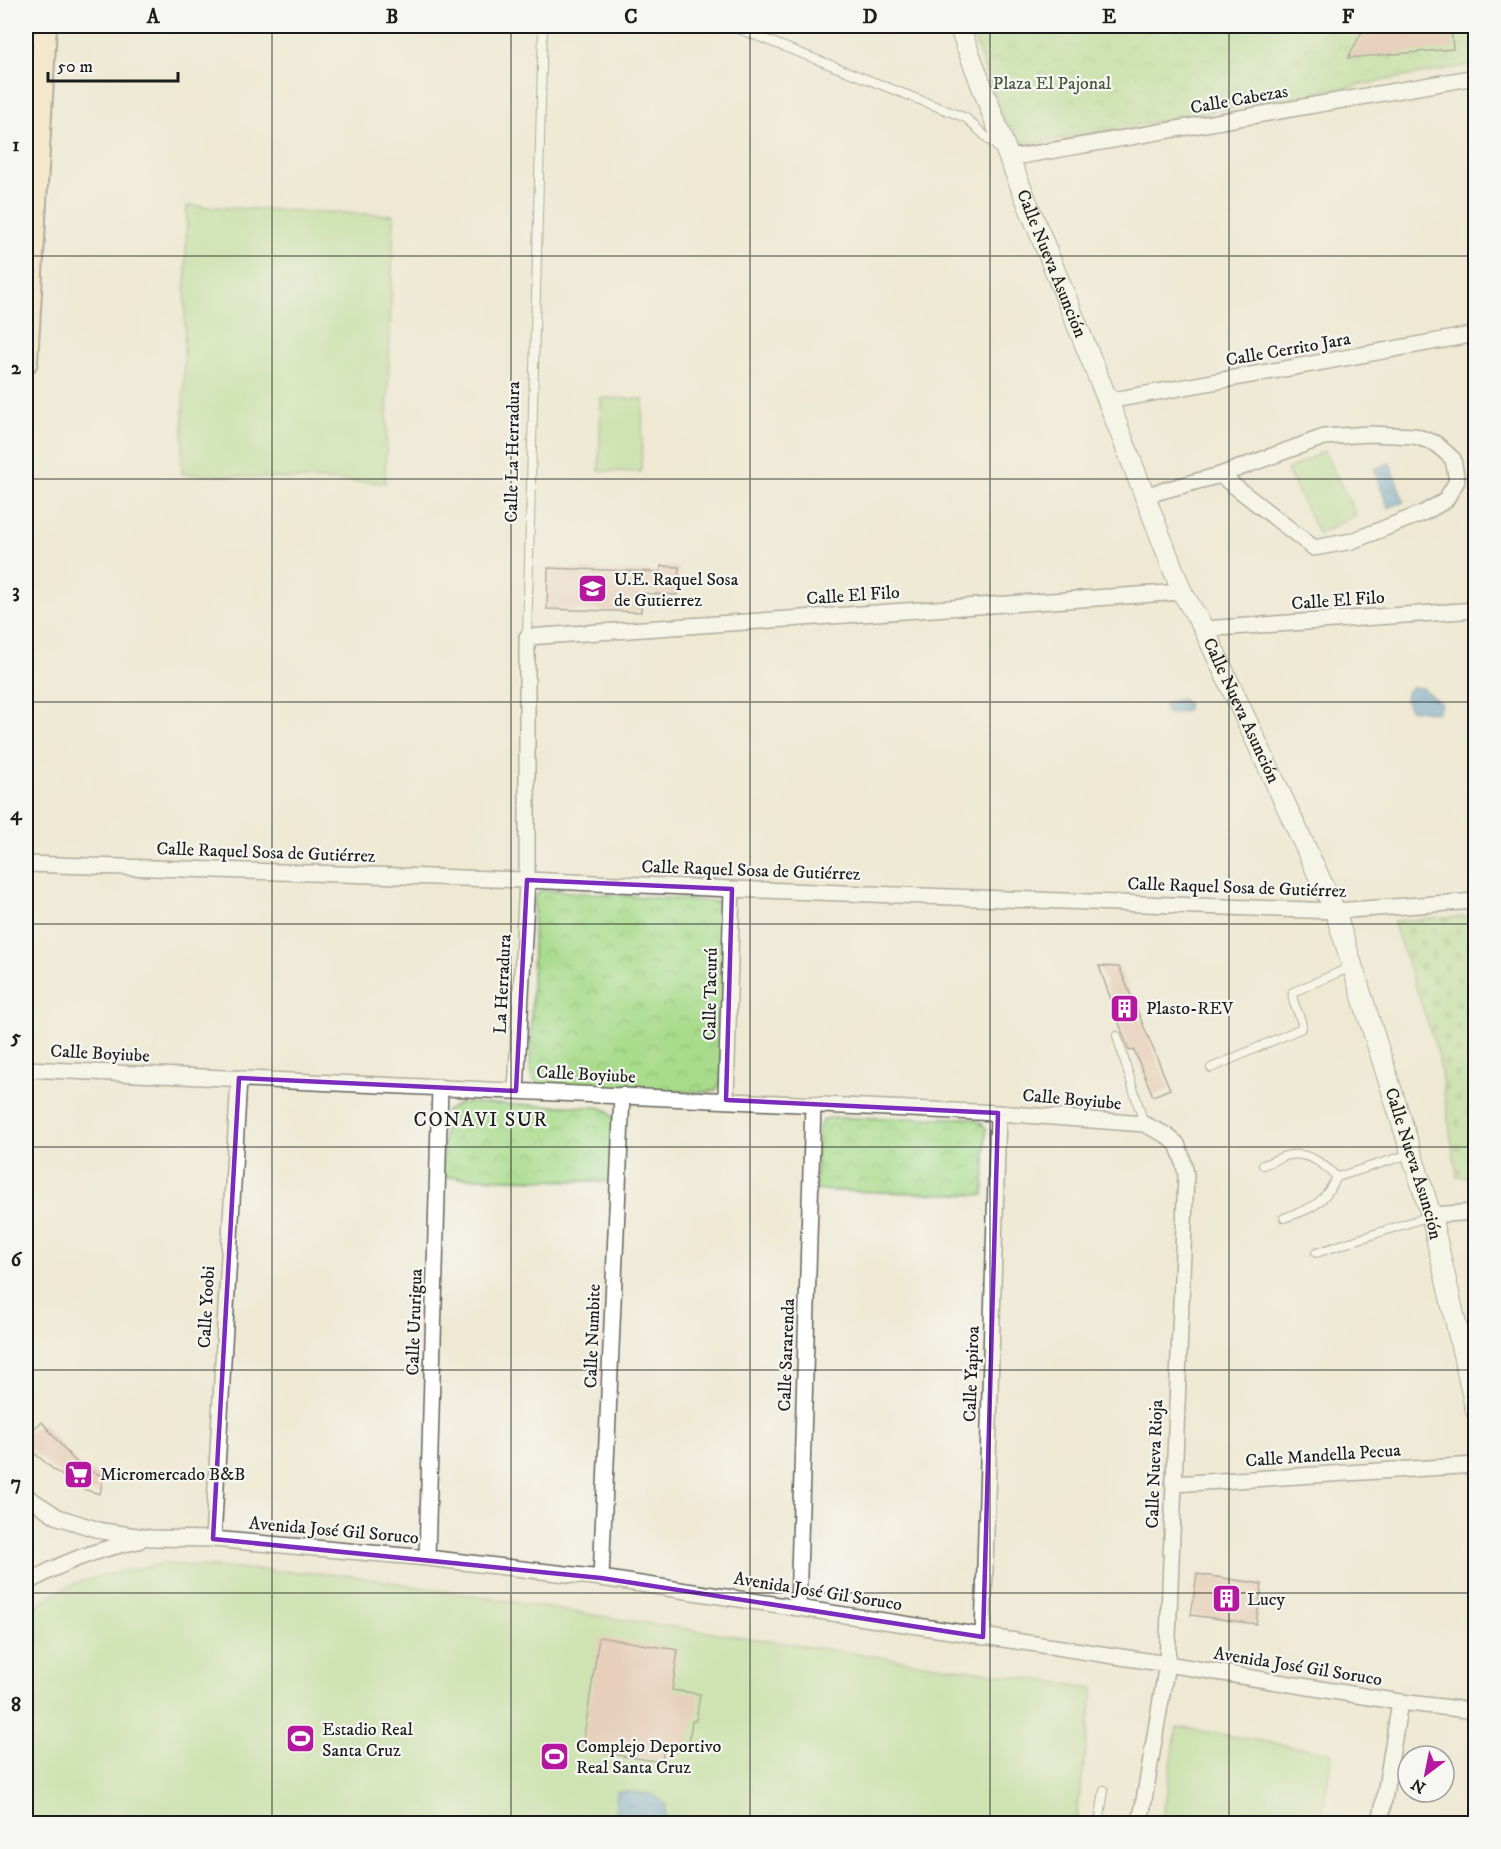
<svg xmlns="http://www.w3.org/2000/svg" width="1501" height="1849" viewBox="0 0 1501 1849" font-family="'IM FELL DW Pica',serif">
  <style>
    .grass { fill: #a8db8b; stroke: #627c54; stroke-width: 1.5 }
    .cemetery { fill: url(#cemetery-stones); stroke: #627c54; stroke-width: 1.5 }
    .park { fill: url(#park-crowns); stroke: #627c54; stroke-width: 1.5 }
    .water { fill: url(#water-waves); stroke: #3c5e76; stroke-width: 1.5 }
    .building { fill: #dfb09e }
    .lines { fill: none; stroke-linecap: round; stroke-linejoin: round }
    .service-casing { stroke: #66645c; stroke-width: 10 }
    .minor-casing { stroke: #66645c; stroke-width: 18 }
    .tertiary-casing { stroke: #66645c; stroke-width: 22 }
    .secondary-casing { stroke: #66645c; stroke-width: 26 }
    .service { stroke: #fff; stroke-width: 8 }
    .minor { stroke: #fff; stroke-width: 15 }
    .tertiary { stroke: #fff; stroke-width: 20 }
    .secondary { stroke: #fbe7c3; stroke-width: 22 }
    .marked { fill: none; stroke: #7b2cbf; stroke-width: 4.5; stroke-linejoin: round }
    .grid { fill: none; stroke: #1c1c1c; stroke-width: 1.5; stroke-opacity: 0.55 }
    .labels { text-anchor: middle; stroke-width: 4.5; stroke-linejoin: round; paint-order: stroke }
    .park-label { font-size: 18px; fill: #46553d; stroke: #f6f6f2 }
    .street-label { font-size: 18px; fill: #1c1c1c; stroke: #f6f6f2 }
    .poi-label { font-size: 18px; fill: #1c1c1c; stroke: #f6f6f2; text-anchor: start }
    .neighbourhood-label { font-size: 20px; letter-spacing: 1.5px; fill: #1c1c1c; stroke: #f6f6f2 }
    .neatline { fill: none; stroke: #1c1c1c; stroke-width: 2 }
    .grid-label { font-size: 20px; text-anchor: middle; font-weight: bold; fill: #1c1c1c }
  </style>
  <defs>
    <pattern id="cemetery-stones" width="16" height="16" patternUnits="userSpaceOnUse" patternTransform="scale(1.5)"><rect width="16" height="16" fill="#a8db8b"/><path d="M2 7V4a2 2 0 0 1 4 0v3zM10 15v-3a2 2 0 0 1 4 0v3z" fill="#90bb77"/></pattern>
    <pattern id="park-crowns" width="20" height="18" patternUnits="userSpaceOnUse" patternTransform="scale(1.5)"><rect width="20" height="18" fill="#a8db8b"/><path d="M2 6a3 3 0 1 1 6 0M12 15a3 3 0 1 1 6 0" fill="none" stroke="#90bb77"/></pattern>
    <pattern id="water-waves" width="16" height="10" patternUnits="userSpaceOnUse" patternTransform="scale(1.5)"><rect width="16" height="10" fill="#5da0d1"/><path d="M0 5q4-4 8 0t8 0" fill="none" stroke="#4c82a9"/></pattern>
  </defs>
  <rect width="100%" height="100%" fill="#f6f6f2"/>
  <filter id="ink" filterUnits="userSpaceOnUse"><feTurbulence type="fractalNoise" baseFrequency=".0167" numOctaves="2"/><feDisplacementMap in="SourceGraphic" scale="12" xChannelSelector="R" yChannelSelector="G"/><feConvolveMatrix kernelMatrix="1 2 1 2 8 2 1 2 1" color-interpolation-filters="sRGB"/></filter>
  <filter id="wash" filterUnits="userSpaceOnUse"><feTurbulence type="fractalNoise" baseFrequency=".008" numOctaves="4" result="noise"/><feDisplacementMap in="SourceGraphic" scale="24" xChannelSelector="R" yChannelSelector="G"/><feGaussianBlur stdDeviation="1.35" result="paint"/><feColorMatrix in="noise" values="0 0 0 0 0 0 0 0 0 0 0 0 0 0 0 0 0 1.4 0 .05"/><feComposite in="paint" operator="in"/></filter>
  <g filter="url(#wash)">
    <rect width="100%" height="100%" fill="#efe9d4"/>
    <path class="grass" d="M26,26h7l-2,44h-5z
      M187,206l207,9 -9,268 -203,-9z
      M601,398l42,1 -2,73 -42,-1z
      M1324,451l32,64 -37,19 -32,-64z
      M162,1564l185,11 238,39 509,74 -18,135h-1050v-207c34,-38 89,-43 136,-52z
      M1177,1727l155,26 -11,70h-159z"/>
    <path class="cemetery" d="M1475,916v260l-18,1 -19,-124 -45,-132z"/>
    <path class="park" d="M971,26h504v38l-458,83 -5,-4 -42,-114z
      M542,890l179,12 6,6 -6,175 -6,8 -11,1 -157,-3 -11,-5 -6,-11 4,-171 2,-7z
      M460,1103l139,4 8,3 7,9 -2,63 -171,-5 5,-66z
      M829,1118h143l9,5 5,5 -2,67 -169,-5 3,-61 5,-9z"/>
    <path class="water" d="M1390,463l14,39 -16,6 -14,-39z
      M1412,687l10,1 19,16 -4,9 -27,-4 -5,-9 1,-7z
      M1182,699l6,5 -2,7 -17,3 -4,-3 -1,-6 3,-3z
      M617,1791l35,3 14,10 -2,19h-50z"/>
    <g id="blocks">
      <path class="building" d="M1365,26h86l2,23 -105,9z
        M661,566l18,1 -2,28 -36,-2v19l-94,-3 1,-41 113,4z
        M1099,966l20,1 51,122 -17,7 -19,-46 -5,1z
        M42,1422l29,35 13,12 19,7 -3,18 -17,-5 -12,-7 -17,-12 -28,-24v-11z
        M1197,1574l65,10 -6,40 -65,-9z
        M599,1637l79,13 -6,40 28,4 -4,27h-4l-4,29 -24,-4 -2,16 -80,-12z"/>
    </g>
  </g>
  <g filter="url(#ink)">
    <use href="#blocks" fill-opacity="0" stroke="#66645c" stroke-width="1.5"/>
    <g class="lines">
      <defs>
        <path id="service" d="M731,26l235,92 33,31
          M527,637l16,-611
          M1117,1036l27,88
          M1211,1068l91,-40c1,-12 -12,-24 -9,-36l58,-25
          M1263,1165c8,-3 19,-9 27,-10 19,-3 35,10 47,22l73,-23
          M1284,1218c31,-11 37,-12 53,-41
          M1316,1253l114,-37
          M1099,1824l5,-34"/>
        <path id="minor" d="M1009,158l467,-81
          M1108,401l368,-67
          M1143,496l77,-21 104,-38 45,-3 46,2 20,7 18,16 4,22 -12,20 -22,12 -71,28 -38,7 -94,-73
          M1204,629l272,-19
          M26,864l501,16 205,9 603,22 141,-10
          M26,1069l972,44 146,11 22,11 11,9 5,13 4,17 -19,490 -27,160
          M516,1091l11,-211v-243l655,-45
          M726,1100l6,-211
          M1431,1215l45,-3
          M1173,1484l303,-19
          M26,1496l32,21 44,14 49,7 62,1 214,19 174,20 566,86 233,38 76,9
          M213,1539l26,-461
          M427,1558l13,-471
          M601,1578l21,-483
          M26,1584c35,-22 72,-35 113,-43
          M798,1608l15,-504
          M983,1637l15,-524
          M1380,1824l20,-122"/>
        <g id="tertiary">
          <path id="s1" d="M959,26l50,132 99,243 74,191 22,37 131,282 96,304 45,196"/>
        </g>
        <path id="secondary" d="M26,362l19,-336"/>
      </defs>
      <use href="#service" class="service-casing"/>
      <use href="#minor" class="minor-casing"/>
      <use href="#tertiary" class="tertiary-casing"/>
      <use href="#secondary" class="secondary-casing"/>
      <use href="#service" class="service"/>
      <use href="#minor" class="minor"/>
      <use href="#tertiary" class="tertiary"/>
      <use href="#secondary" class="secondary"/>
    </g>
  </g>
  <path d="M0 0H1501V1849H0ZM527,880l205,9 -6,211 272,13 -15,524 -382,-59 -388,-39 26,-461 277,13z" fill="#efe9d4" fill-opacity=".55" fill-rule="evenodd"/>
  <path class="marked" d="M527,880l205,9 -6,211 272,13 -15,524 -382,-59 -388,-39 26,-461 277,13z"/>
  <path class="grid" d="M272,26v1798M511,26v1798M750,26v1798M990,26v1798M1229,26v1798M26,256h1450M26,479h1450M26,702h1450M26,924h1450M26,1147h1450M26,1370h1450M26,1593h1450"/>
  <defs>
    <symbol id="school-square" viewBox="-11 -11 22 22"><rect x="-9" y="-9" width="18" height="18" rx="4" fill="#b5179e" stroke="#f6f6f2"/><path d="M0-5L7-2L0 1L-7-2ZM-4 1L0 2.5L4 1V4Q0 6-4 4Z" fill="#fff"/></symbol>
    <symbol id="building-square" viewBox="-11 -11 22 22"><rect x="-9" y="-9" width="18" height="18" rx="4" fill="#b5179e" stroke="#f6f6f2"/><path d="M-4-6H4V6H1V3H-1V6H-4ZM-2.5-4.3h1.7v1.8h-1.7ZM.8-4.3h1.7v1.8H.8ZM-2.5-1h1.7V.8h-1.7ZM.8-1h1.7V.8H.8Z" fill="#fff"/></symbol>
    <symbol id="supermarket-square" viewBox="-11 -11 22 22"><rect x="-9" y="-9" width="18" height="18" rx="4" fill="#b5179e" stroke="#f6f6f2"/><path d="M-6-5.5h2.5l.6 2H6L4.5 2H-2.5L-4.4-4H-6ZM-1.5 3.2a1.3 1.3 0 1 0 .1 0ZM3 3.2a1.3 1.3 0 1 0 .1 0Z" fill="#fff"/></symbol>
    <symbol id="stadium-square" viewBox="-11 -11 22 22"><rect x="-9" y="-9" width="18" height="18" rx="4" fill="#b5179e" stroke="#f6f6f2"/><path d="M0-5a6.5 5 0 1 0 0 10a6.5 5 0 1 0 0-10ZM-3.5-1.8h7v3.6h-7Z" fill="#fff"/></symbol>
  </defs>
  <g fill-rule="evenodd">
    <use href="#school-square" x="576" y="572" width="33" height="33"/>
    <use href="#building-square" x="1108" y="992" width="33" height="33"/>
    <use href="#supermarket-square" x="62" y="1458" width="33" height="33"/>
    <use href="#building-square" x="1210" y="1582" width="33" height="33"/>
    <use href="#stadium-square" x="284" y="1722" width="33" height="33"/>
    <use href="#stadium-square" x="538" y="1740" width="33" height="33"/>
  </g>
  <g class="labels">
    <g class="park-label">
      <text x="1052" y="89">Plaza El Pajonal</text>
    </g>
    <g class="street-label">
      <text transform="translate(1239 99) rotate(-10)" y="6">Calle Cabezas</text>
      <text dy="6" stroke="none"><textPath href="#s1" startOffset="255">Calle Nueva Asunción</textPath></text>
      <text transform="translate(1288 349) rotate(-10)" y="6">Calle Cerrito Jara</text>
      <text transform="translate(512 452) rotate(-89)" y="6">Calle La Herradura</text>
      <text transform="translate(853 595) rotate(-4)" y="6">Calle El Filo</text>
      <text transform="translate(1338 600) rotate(-4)" y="6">Calle El Filo</text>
      <text dy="6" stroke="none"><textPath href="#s1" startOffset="741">Calle Nueva Asunción</textPath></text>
      <text transform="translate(266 852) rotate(2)" y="6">Calle Raquel Sosa de Gutiérrez</text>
      <text transform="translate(751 870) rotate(2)" y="6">Calle Raquel Sosa de Gutiérrez</text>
      <text transform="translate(1237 887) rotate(2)" y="6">Calle Raquel Sosa de Gutiérrez</text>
      <text transform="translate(502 984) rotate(-87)" y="6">La Herradura</text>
      <text transform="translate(710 994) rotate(-89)" y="6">Calle Tacurú</text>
      <text transform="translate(100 1053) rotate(3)" y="6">Calle Boyiube</text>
      <text transform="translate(586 1074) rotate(3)" y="6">Calle Boyiube</text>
      <text transform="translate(1072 1099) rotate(5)" y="6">Calle Boyiube</text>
      <text dy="6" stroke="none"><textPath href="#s1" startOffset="1227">Calle Nueva Asunción</textPath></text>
      <text transform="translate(206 1307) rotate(-87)" y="6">Calle Yoobi</text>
      <text transform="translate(414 1322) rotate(-88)" y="6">Calle Ururigua</text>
      <text transform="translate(592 1336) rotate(-88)" y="6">Calle Numbite</text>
      <text transform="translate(786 1355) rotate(-88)" y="6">Calle Sararenda</text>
      <text transform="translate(971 1374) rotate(-88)" y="6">Calle Yapiroa</text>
      <text transform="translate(1323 1455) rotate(-4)" y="6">Calle Mandella Pecua</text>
      <text transform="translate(1154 1464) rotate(-88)" y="6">Calle Nueva Rioja</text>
      <text transform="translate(334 1530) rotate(5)" y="6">Avenida José Gil Soruco</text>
      <text transform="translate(818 1591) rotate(9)" y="6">Avenida José Gil Soruco</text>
      <text transform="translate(1298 1666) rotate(9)" y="6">Avenida José Gil Soruco</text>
    </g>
    <g class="poi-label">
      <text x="614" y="585">U.E. Raquel Sosa<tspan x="614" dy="21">de Gutierrez</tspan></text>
      <text x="1146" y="1014">Plasto-REV</text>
      <text x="100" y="1480">Micromercado B&amp;B</text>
      <text x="1247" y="1605">Lucy</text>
      <text x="322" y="1735">Estadio Real<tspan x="322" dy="21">Santa Cruz</tspan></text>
      <text x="576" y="1752">Complejo Deportivo<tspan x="576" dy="21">Real Santa Cruz</tspan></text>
    </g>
    <g class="neighbourhood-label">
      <text x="481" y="1126">CONAVI SUR</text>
    </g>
  </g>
  <rect width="1501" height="1849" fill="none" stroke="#f6f6f2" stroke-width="66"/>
  <g transform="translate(1426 1774) rotate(212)"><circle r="28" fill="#f6f6f2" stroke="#9f9f9c" stroke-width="1.5"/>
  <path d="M0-4.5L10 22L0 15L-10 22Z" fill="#b5179e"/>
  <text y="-9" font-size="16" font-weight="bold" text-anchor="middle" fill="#1c1c1c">N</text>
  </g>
  <path d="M48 72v9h130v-9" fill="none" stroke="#1c1c1c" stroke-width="3"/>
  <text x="57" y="72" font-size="18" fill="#1c1c1c" stroke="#f6f6f2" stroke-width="4.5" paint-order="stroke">50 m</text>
  <rect x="33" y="33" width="1435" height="1783" class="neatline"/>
  <g class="grid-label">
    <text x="153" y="23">A</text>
    <text x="392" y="23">B</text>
    <text x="631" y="23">C</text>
    <text x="870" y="23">D</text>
    <text x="1109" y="23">E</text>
    <text x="1348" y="23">F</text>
    <text x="16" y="151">1</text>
    <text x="16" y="374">2</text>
    <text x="16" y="597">3</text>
    <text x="16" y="820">4</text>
    <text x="16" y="1043">5</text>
    <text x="16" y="1266">6</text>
    <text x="16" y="1489">7</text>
    <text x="16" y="1711">8</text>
  </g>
</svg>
